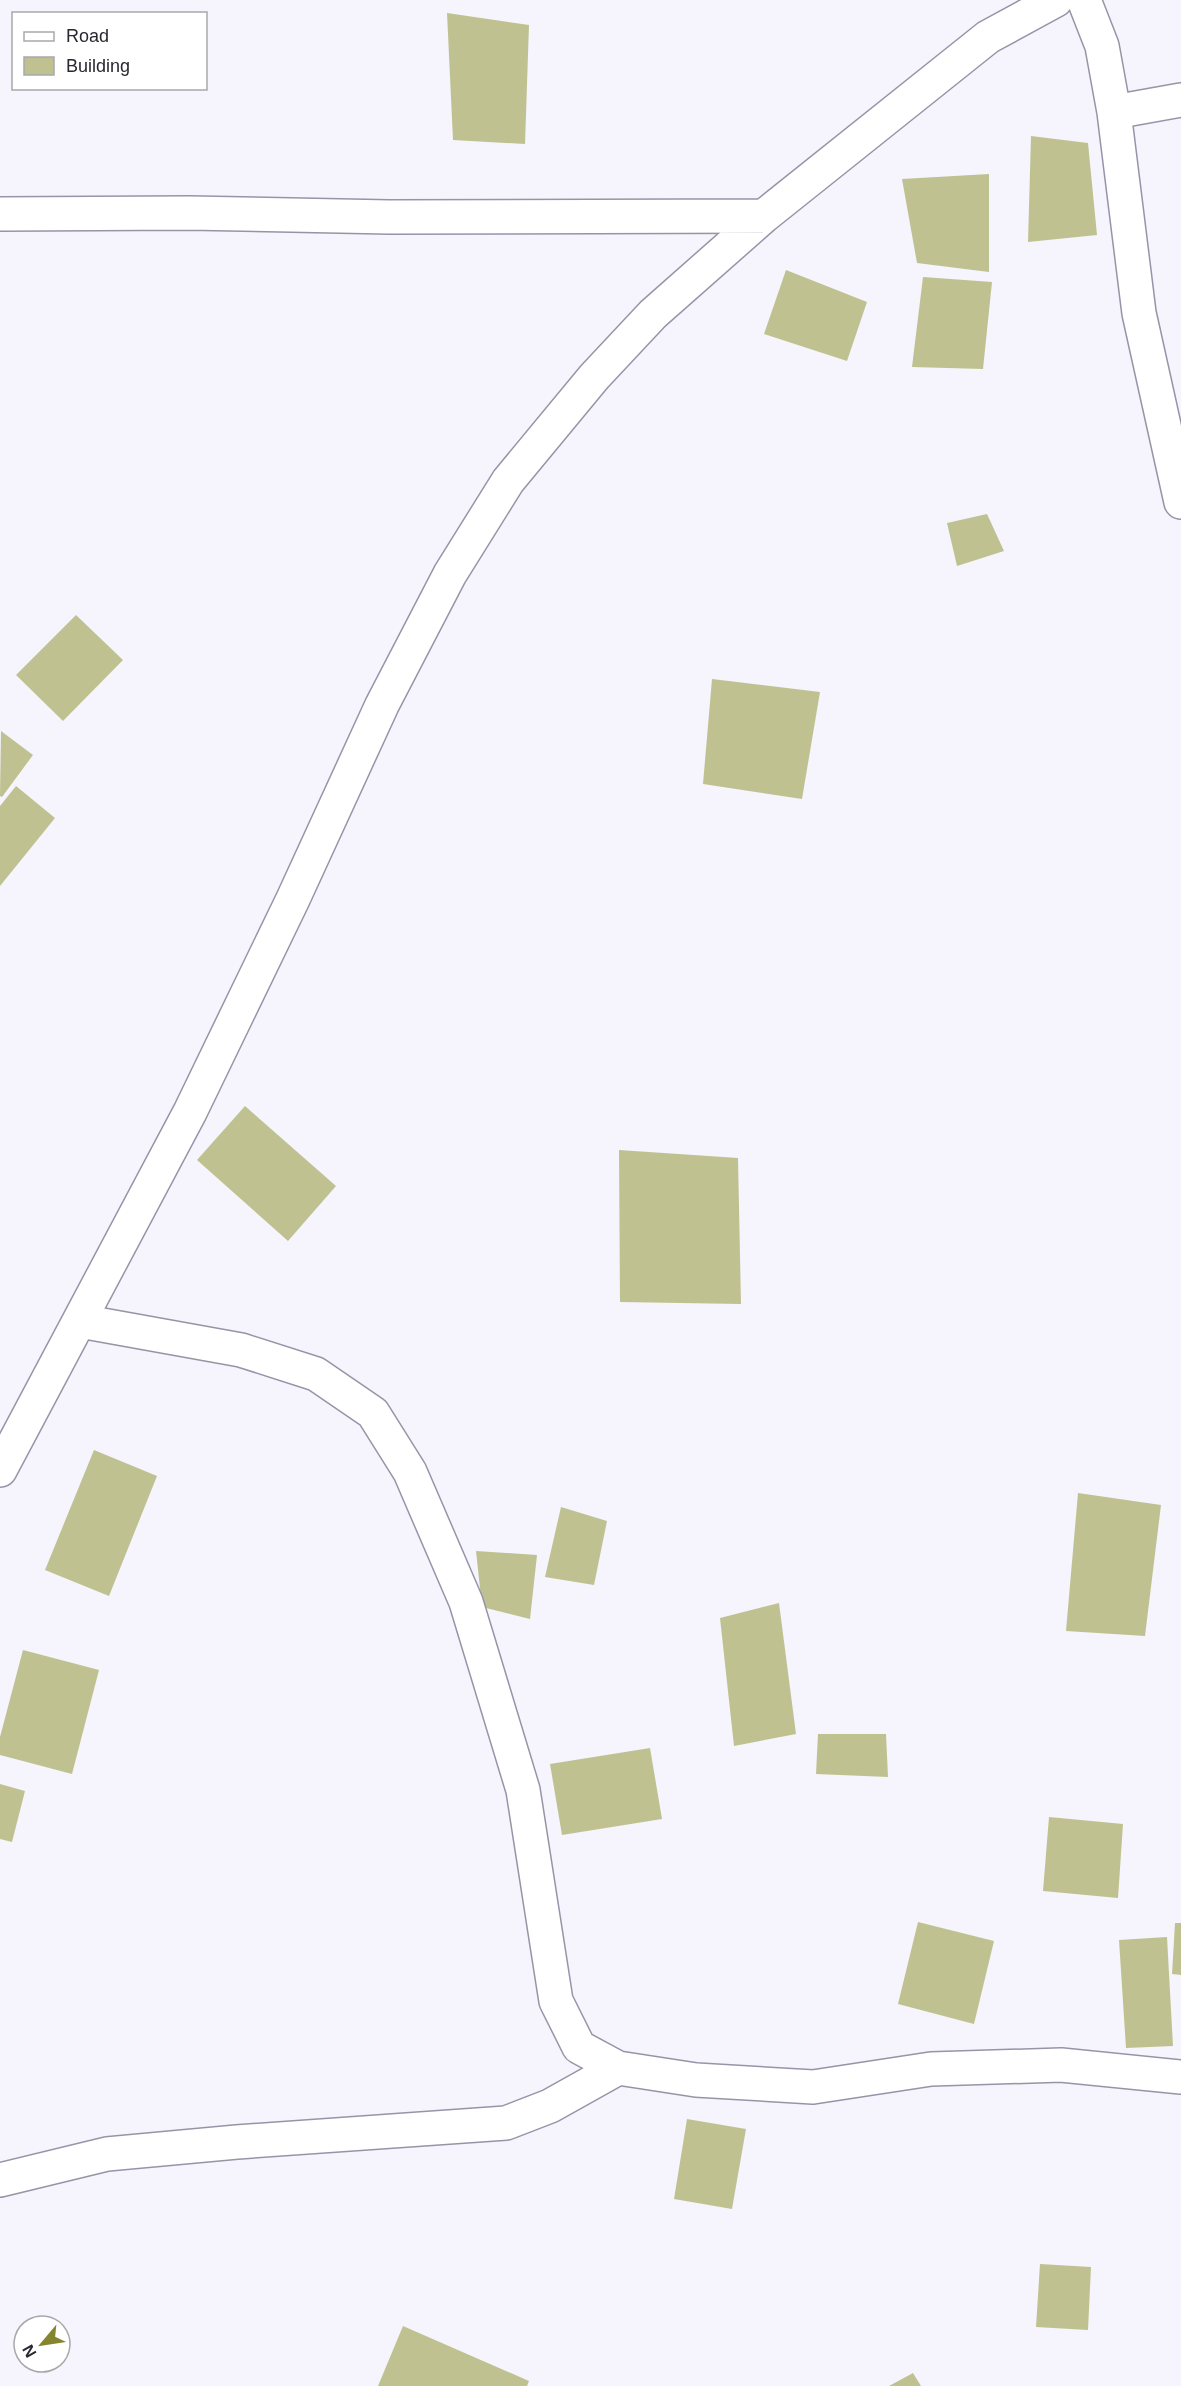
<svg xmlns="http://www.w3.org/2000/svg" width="1181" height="2386" viewBox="0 0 1181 2386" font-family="Helvetica,sans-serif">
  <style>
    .building { fill: #bfc290 }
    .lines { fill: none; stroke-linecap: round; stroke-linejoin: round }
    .street-casing { stroke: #9794a7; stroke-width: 36 }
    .street { stroke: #fff; stroke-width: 33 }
  </style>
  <rect width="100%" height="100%" fill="#f6f4fd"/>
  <path class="building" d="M447,13l82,12 -4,119 -72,-4z
    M1031,136l57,7 9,92 -69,7z
    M989,174v98l-72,-9 -15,-84z
    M786,270l81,32 -20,59 -83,-27z
    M923,277l69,5 -9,87 -71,-2z
    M987,514l17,37 -47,15 -10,-43z
    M76,615l47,45 -60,61 -47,-46z
    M712,679l108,13 -18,107 -99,-15z
    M1,731l32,24 -31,42 -2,-1z
    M16,786l39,32 -55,68v-80z
    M245,1106l91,80 -48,55 -91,-81z
    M619,1150l119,8 3,146 -121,-2z
    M94,1450l63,26 -48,120 -64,-26z
    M1078,1493l83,12 -16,131 -79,-5z
    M561,1507l46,14 -13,64 -49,-8z
    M476,1551l61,4 -7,64 -48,-12z
    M779,1603l17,131 -62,12 -14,-128z
    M23,1650l76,20 -27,104 -72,-19v-18z
    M818,1734h68l2,43 -72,-3z
    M650,1748l12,71 -100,16 -12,-71z
    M0,1784l25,7 -13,51 -12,-3z
    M1049,1817l74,7 -5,74 -75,-7z
    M918,1922l76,19 -20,83 -76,-20z
    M1175,1923h6v52l-9,-1z
    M1167,1937l6,109 -47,2 -7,-108z
    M687,2119l59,10 -14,80 -58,-10z
    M1040,2264l51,3 -3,63 -52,-3z
    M403,2326l126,55 -2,5h-149z
    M913,2373l8,13h-32z"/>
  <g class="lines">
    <defs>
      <path id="street" d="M1084,0l18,46 12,66 25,201 42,189
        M1114,112l67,-12
        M0,214l189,-1 200,4 375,-1
        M80,1321l161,29 75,24 57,39 37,59 56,130 57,188 33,211 23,46 39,21 78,12 117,7 118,-18 130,-4 120,12
        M0,1470l190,-358 103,-213 89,-194 68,-131 58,-93 86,-104 59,-63 111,-98 224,-179 68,-37
        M0,2180l107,-26 130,-12 269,-19 44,-17 68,-38"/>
    </defs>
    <use href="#street" class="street-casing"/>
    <use href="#street" class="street"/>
  </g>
  <rect x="12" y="12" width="195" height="78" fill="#ffffff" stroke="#a9a9ac" stroke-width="1.5"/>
  <rect x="24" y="32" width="30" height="9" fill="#ffffff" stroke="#a9a9ac" stroke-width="1.5"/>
  <text x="66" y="42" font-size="18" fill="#292830">Road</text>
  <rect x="24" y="57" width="30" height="18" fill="#bfc290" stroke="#a9a9ac" stroke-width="1.5"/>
  <text x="66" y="72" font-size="18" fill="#292830">Building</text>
  <g transform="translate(42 2344) rotate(241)"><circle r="28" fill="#ffffff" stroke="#a9a9ac" stroke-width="1.5"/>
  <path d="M0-4.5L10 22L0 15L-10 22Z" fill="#83852f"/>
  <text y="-9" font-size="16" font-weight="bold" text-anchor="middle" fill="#292830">N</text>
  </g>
</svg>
